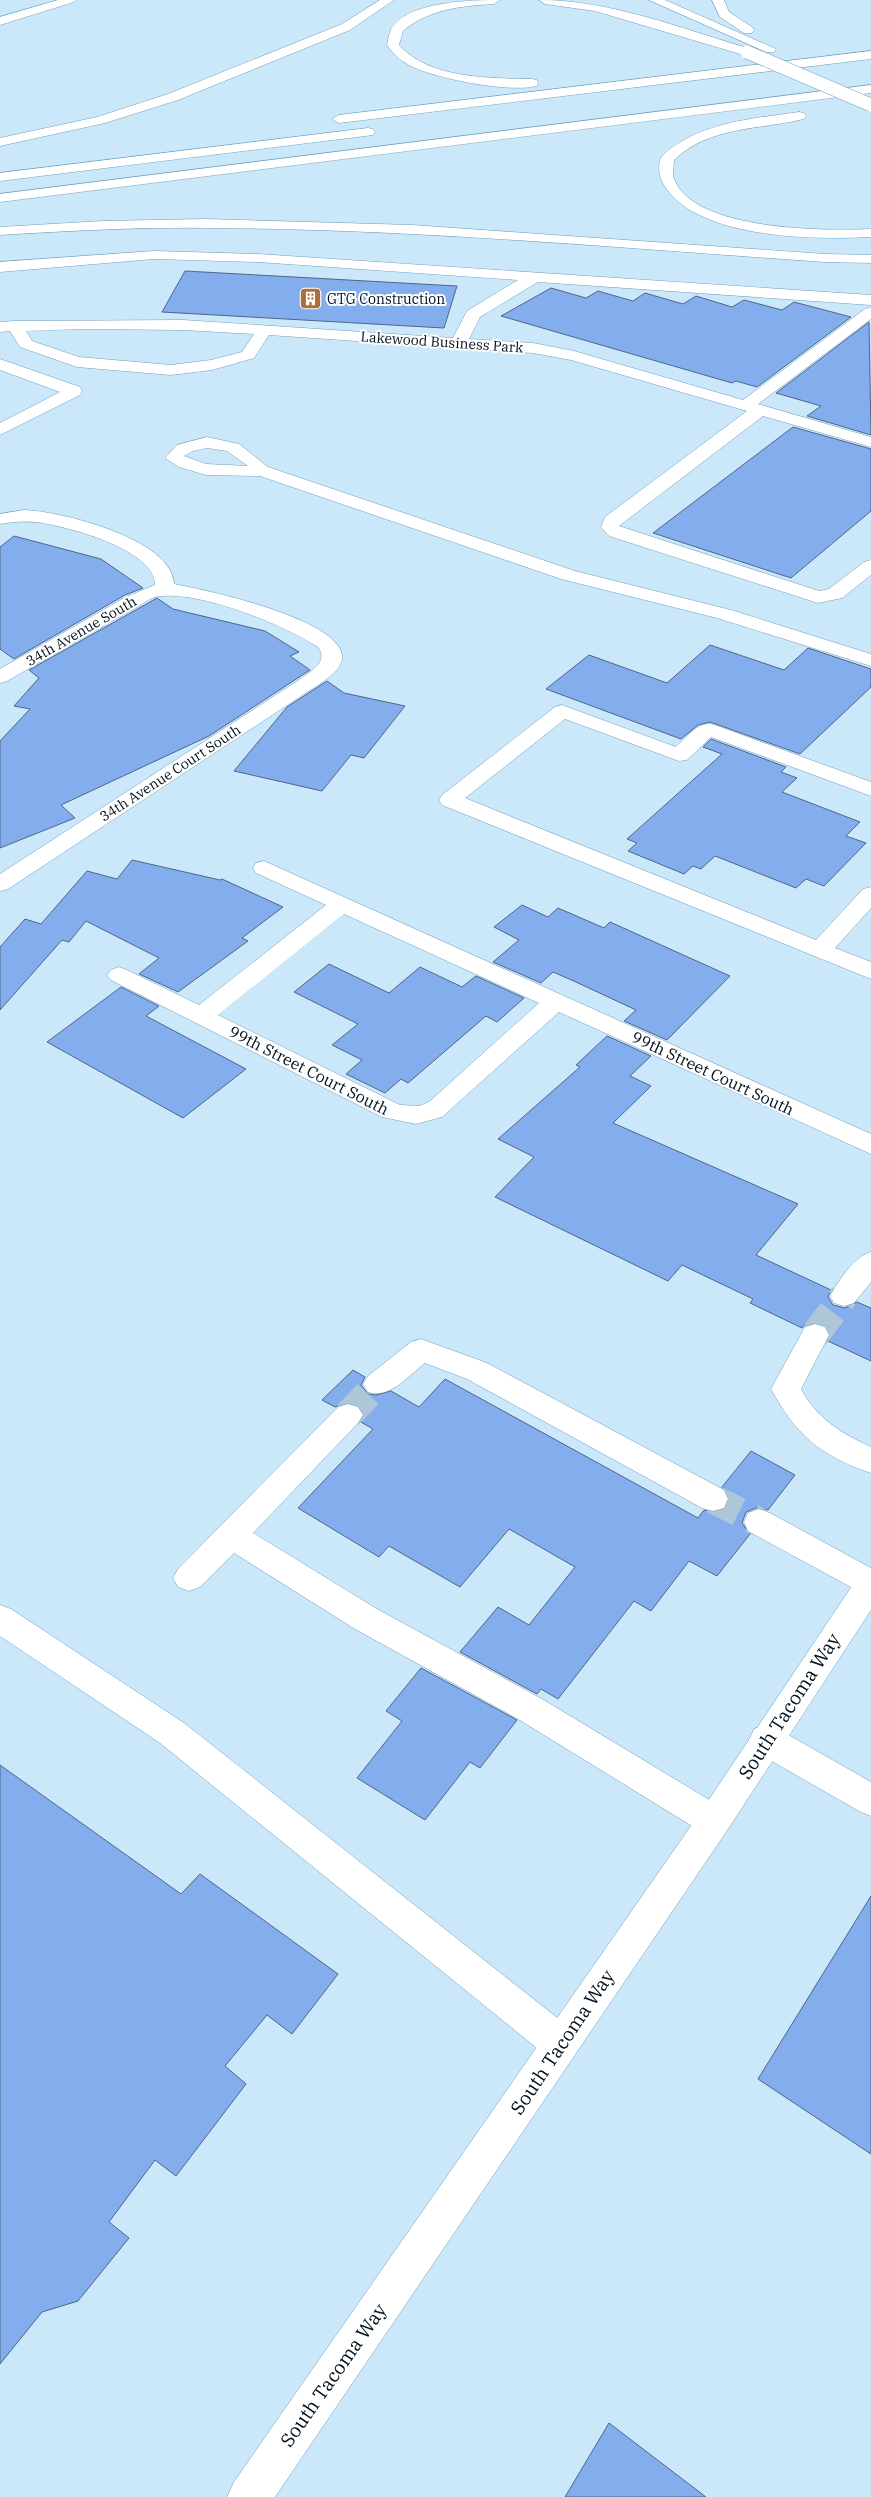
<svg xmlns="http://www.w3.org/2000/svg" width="871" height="2497" viewBox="0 0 871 2497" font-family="'IBM Plex Serif',serif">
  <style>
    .building { fill: #83aded; stroke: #4e668a }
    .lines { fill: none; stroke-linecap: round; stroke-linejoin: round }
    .minor-tunnel { stroke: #adc7d9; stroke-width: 29; stroke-dasharray: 29 14; stroke-linecap: butt }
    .minor-casing { stroke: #729fbd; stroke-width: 1 }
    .major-casing { stroke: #729fbd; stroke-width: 1 }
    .highway-casing { stroke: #729fbd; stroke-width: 1 }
    .minor { fill: #fff; fill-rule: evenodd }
    .major { fill: #fff; fill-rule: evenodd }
    .highway { fill: #fff; fill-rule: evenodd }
    .highway-bridge-casing { stroke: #729fbd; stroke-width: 14; stroke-linecap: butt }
    .highway-bridge { stroke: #fff; stroke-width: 13 }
    .labels { text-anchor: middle; stroke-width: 4; stroke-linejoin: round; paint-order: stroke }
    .far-poi-label { font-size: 14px; fill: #02121d; stroke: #fff; text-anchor: start }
    .far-street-label { font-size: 14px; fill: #02121d; stroke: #fff }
    .street-label { font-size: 16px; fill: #02121d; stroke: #fff }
    .near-street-label { font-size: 19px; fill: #02121d; stroke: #fff }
  </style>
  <rect width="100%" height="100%" fill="#cbe7fa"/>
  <path class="building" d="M185,271l272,15 -13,42 -282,-16z
    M551,288l35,10 12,-7 35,10 12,-8 38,11 13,-8 36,11 12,-7 38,10 12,-8 57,15 -94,70 -21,-6 -4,2 -231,-67z
    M869,322l2,113 -64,-19 14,-10 -45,-13z
    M793,427l78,22v62l-80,67 -138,-45z
    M14,536l87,23 42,29 -18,7 -111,64 -14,-10v-102z
    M157,598l16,11 92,22 34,21 -9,4 20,14 -101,66 -148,69 14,13 -75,30v-107l30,-32 -16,-3 25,-28 -10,-8z
    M710,645l74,25 24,-22 63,21v18l-71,67 -90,-32 -12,3 -17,14 -135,-50 43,-34 78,28z
    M327,681l17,12 61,13 -41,52 -13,-3 -29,36 -88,-20 53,-64z
    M711,739l75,28 -5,5 16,6 -15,14 78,30 -14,14 20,7 -42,43 -18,-7 -10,9 -81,-32 -14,13 -8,-3 -9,8 -56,-23 9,-8 -10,-4 95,-85 -19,-7z
    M132,860l88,20 2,-1 61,28 -41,31 6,3 -70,51 -39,-18 20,-16 -73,-37 -17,21 -7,-2 -62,70v-63l25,-28 16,5 46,-53 30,8z
    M522,905l26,12 10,-9 46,20 6,-6 120,54 -63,64 -43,-19 12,-11 -60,-28 -23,-10 -12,11 -48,-21 26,-22 -25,-13z
    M329,964l60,29 31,-26 42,20 14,-11 48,22 -27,24 -11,-6 -78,67 -7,-4 -16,14 -39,-19 16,-14 -30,-15 26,-21 -64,-32z
    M121,987l38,19 -13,10 100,53 -63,49 -136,-76z
    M607,1036l44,20 -21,20 21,10 -38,37 185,81 -42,51 75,35 -3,7 5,8 12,3 12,-6 14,6v53l-43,-20 3,-7 -5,-9 -12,-3 -10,3 -2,3 -52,-25 3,-4 -71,-34 -14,16 -173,-84 39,-40 -36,-18 82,-72 -4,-2z
    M353,1370l12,7 -4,8 7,9 8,1 15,-4 28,16 26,-28 253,139 6,-8 9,3 13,-4 4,-11 -8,-11 29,-36 44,24 -27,35 -10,-3 -12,5 -4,11 8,11 -33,42 -28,-15 -38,50 -17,-10 -76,98 -17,-10 -4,5 -77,-42 38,-45 31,18 46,-58 -66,-38 -49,58 -71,-41 -10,11 -81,-49 75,-79 -12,-7 4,-8 -6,-9 -12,-3 -12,5 -13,-7z
    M421,1668l96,52 -37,48 -10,-6 -45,58 -68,-42 45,-57 -16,-10z
    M0,1765l181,129 19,-20 138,100 -46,60 -25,-19 -42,51 21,18 -70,92 -21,-16 -46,62 20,16 -51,63 -36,11 -42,52z
    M871,1896v258l-113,-75z
    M609,2423l97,74h-141z"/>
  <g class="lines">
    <path class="minor-tunnel" d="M815,1335l29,-39
      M348,1415l30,-31
      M713,1499l46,23"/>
    <defs>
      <path id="minor" d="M58,0h18l-2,2 -74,23v-8z
        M154,251l104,3 613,41v10l-333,-23 -58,35 -11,22 64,4 41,8 169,49 122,-91 6,-2v12l-113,85 113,33v10l-108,-31 -144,110 200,65 10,-2 35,-27 7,-2v15l-29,23 -24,5 -209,-67 -8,-9 4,-10 142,-106 -176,-51 -38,-7 -264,-18 -15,23 -42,12 -41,5 -94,-8 -57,-20 -10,-16 -10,1v-10l15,-1 168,-1 270,18 14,-27 51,-31 -260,-18 -104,-3 -154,13v-10zM85,329l98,1 71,4 -12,18 -31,8 -40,5 -92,-8 -47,-16 -6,-10z
        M0,359l80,28 2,4 -2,4 -80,40v-12l60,-31 -60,-22z
        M207,437l32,7 29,23 307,104 156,39 140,44v12l-154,-48 -156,-39 -301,-103 -54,-1 -27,-8 -14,-9 12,-13zM207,448l20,3 21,15 -42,-2 -22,-8 9,-5z
        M24,510c36,1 149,29 150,74 32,6 163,34 168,71 2,14 -19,27 -29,33l-305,201 -8,2v-17l299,-194c12,-9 30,-18 19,-33 -36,-23 -115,-55 -157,-51 -7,0 -15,5 -21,9l-133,76 -7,2v-14l126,-72 29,-12c1,-36 -92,-60 -120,-63 -12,-1 -24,0 -35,2v-10z
        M562,705l114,42c12,-11 23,-27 39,-22l156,57v14l-160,-59 -24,23 -8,1 -114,-42 -100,79 351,142 47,-51 8,-2v21l-36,40 36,14v17l-429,-174 -3,-5 3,-5 113,-88z
        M264,861l607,273v20l-312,-142 -117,105 -26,7 -34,-7 -271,-137 -4,-5 4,-5 8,-3 8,3 72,35 127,-100 -70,-32 -3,-5 3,-5zM344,914l195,89 -109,98 -10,5 -20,-1 -182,-90z
        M871,1252v30l-17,21 -10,3 -10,-3 -4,-7c9,-16 24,-39 41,-44z
        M815,1324l10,3 4,8 -28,54c16,30 40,44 70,58v26c-50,-17 -75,-38 -100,-84l34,-62z
        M421,1339l66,24 237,127 4,9 -4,9 -11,3 -11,-3 -235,-129 -42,-16c-17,13 -35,36 -57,29l-5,-8 5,-8 43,-34z
        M348,1404l10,3 5,8 -5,8 -105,110 124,76 165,90 184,111 5,11 -5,11 -12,5 -12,-5 -184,-113 -163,-90 -121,-76 -34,34 -11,4 -11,-4 -5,-9 5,-9 160,-162z
        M759,1509l11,4 101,55v28l-11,-4 -112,-61 -4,-9 4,-9z
        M0,1605l11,4 173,114 390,308 6,13 -6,13 -13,5 -13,-5 -388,-314 -160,-107z
        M766,1725l12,4 93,53v34l-12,-5 -105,-60 -5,-11 5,-11z"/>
      <path id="major" d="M871,1570v40l-145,222 -451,665h-48l7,-15 468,-672 158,-236z"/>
      <path id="highway" d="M380,0h14l-44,30 -172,70 -73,23 -105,23v-8l97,-21 71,-23 174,-70z
        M500,0l-6,4c-33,2 -65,5 -91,27l-4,14c30,34 91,33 133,34l5,1 1,3 -1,3c-28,7 -98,-7 -124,-19 -11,-5 -19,-12 -26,-22 1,-5 2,-11 4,-15 14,-29 82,-30 109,-30z
        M539,0c72,0 143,29 212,49l2,3 -6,4 -152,-45 -50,-7z
        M649,0h16l111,49 -2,3h-8z
        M712,0h12l5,12 23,15 2,3 -2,3h-8l-24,-16z
        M871,51v8l-532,64 -7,-4 7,-4z
        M871,85v8l-871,109v-8z
        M799,112l5,1 2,3 -2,3c-46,11 -94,7 -130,41 0,6 -2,14 0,19 20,52 151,52 197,50v8c-56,3 -175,2 -207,-52 -5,-8 -7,-21 -2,-29 37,-34 89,-37 137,-44z
        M368,128l5,1 2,3 -2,3 -373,46v-8z
        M206,219l206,6 413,29 46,1v8l-46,-1c-206,-14 -411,-33 -618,-34 -69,-1 -138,3 -207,7v-8l103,-6z"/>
    </defs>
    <use href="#minor" class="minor-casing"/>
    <use href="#major" class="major-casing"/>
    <use href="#highway" class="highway-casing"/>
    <use href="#minor" class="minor"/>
    <use href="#major" class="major"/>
    <use href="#highway" class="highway"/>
    <defs>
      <path id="highway-bridge" d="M747,52l124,53"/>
    </defs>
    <use href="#highway-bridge" class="highway-bridge-casing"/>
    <use href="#highway-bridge" class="highway-bridge"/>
  </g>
  <defs>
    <symbol id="building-square" viewBox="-11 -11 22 22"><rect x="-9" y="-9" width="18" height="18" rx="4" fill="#af6e38" stroke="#fff"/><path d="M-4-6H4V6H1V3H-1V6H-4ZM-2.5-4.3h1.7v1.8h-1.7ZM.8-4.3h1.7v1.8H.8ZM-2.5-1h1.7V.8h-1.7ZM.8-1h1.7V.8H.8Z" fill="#fff"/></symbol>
  </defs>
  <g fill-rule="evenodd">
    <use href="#building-square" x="298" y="286" width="25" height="25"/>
  </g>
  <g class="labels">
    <g class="far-poi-label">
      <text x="327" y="304">GTG Construction</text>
    </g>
    <g class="far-street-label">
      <text transform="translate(442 342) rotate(4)" y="5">Lakewood Business Park</text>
      <text transform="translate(81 631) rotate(-30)" y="5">34th Avenue South</text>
      <text transform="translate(170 773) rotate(-33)" y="5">34th Avenue Court South</text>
    </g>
    <g class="street-label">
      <text transform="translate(309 1070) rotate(27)" y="6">99th Street Court South</text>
      <text transform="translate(713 1073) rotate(25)" y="6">99th Street Court South</text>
    </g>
    <g class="near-street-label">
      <text transform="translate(789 1706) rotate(-57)" y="7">South Tacoma Way</text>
      <text transform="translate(562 2042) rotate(-56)" y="7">South Tacoma Way</text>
      <text transform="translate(333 2375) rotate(-55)" y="7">South Tacoma Way</text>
    </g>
  </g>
</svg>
